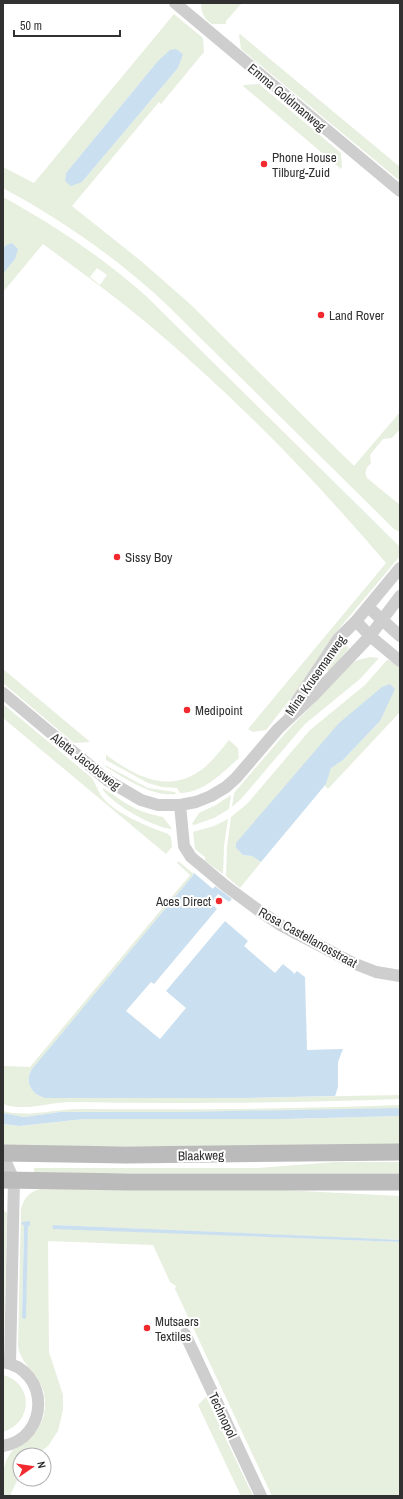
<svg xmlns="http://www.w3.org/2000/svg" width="403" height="1499" viewBox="0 0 403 1499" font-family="'Archivo Narrow',sans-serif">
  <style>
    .green { fill: #e7efdf; fill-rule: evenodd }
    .water { fill: #cadfef }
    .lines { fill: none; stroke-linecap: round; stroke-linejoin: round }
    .minor { stroke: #cecece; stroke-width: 12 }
    .secondary { stroke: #bbb; stroke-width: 17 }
    .poi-dot { fill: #f22a30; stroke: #fff; stroke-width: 1.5 }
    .labels { text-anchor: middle; stroke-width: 4; stroke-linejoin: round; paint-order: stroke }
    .street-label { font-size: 13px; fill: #313131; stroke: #fff }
    .poi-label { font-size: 13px; fill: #313131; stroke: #fff; text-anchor: start }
  </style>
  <rect width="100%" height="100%" fill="#fff"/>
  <path class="green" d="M201,3h41l-16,18v3h-14c-8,-5 -11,-12 -11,-21z
    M174,14l29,24 1,14 -43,52 -2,-2 -87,104 69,55 48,42 165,163 46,-54v17l-8,9 -9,1 -13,16 1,8c-5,5 -7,9 -4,15l33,27v27l-6,-3 -228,-225c-49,-46 -104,-84 -163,-116v-21l31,16zM176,49l6,5 -4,14 -96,114 -17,-1 1,-8 91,-111z
    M240,34l160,133v14l-159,-132 -2,-14z
    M259,84l82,69 1,14 -1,2 -98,-83 1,-1z
    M3,197c51,28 99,60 143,99l254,251v9l-62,74 -36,54 -36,46 -13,2 -5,-3 138,-166c-75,-88 -155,-170 -244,-244 -32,-26 -65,-50 -99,-75l-40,48v-18l12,-15 -9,-14 -3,4zM97,268l10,7 -7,10 -10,-8z
    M342,641l7,7 -20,24 -5,-4z
    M370,657l9,1 -19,21 -55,45 -64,75 -9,8 2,-14 54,-63 30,-31 23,-26 14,-12z
    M387,660h2l11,7v45l-72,77 -3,-3 6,-18 12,-8 37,-39 -144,127 7,7 9,1 9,6 -21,26 -14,-12 1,-29 4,-30 16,-13 63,-74 55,-45z
    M3,669l86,72 1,1 -16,1 -71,-60z
    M3,704l89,74c4,6 6,14 11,20 13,16 46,29 65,36l3,3 1,10 -6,7 -163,-136z
    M229,740l9,8 1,10c-16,14 -35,35 -59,35l-3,-5 -15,-1 -14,-4 -42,-23v-5c31,22 63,40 98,13 9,-8 17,-18 25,-28z
    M105,765l43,23 27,4 1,2c-25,3 -49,-15 -70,-27z
    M103,788c24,16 31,23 60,29l9,12c-18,-1 -58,-24 -69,-39z
    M231,795l-2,14 -15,9 -20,7 -2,-1 7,-11 17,-8z
    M228,819l-4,27 -1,28 -19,-14 2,-2 -11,-9 -2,-17 21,-6z
    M178,861l16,13 -162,195c-8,12 -1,26 13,29h198l157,-3v4c-109,4 -219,5 -328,3 -23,0 -46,10 -69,2v-38l27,1 160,-192 -13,-12z
    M400,1105v3l-10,1 -212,3h-118l-36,5 -21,-4v-2c27,7 54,-3 81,-2 106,1 211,0 316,-4z
    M400,1116v30h-397v-22l16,2 65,-7h201z
    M336,1162h64v11h-366v-5h224z
    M41,1189h221l138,7v44l-346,-15 -2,3 348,14v254h-128l-97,-207 1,-3 -6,-4 -17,-37 -105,-4 1,111 14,43v15l-5,21 -10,15 -11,9h-17v20l-9,18v3h-8c0,-12 -1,-29 5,-39 3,-7 10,-10 16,-14 14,-9 22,-25 21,-41 0,-27 -24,-34 -27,-56l3,-137c3,-11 9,-18 20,-20zM24,1226h4l-5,93 -1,-1z
    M3,1211l4,1 -3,137 -1,3z
    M3,1375c31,8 30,48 0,57z
    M206,1397l47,99h-12l-43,-91z"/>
  <path class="water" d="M176,49l7,5 -5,14 -96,114 -11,4 -6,-5 1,-8 91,-111 13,-12z
    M12,243l6,6 -3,10 -12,15v-25l3,-4z
    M390,684l5,5 -15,32 -37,39 -12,8 -5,16 -65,78 -9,-6 -9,-1 -7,-7v-5l103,-120 43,-36z
    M193,872l20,17 2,-3 17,13 -3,3 -11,-8 -7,9 6,6 -63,75 -3,-2 -25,29 34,28 26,-31 -20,-17 59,-70 23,20 -4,5 31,27 8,-9 11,9 -1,2 4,-4 8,6 2,73 36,-1 -5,13v25l-3,9 -92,2h-198c-14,-3 -21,-17 -13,-29l162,-195z
    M400,1108v8l-115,3h-201l-65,7 -16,-2v-11l21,4 36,-5h118z
    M30,1221v5h-2l-2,92 -2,1 -2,-1 2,-92 -3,-3 1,-1z
    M54,1225l307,13 39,2v2l-347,-13 -1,-3z"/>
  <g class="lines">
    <path class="minor" d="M175,3l225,188
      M368,607l32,29
      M356,621l14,15 30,25
      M3,693l104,87 34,20 17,5h22l16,-3 15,-6 15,-9 10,-9 42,-49 34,-32 58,-61 30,-40
      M290,711l48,-72 18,-18 44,-53
      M180,805l4,41 7,11 36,30 34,25 21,14 71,37 23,9 24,4
      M3,1156l11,24 -4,183
      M185,1334l76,162
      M3,1362c47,8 47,76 0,84"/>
    <path class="secondary" d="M3,1153l123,2 274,-3
      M3,1180l128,2h269"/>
  </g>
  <g class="poi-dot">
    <circle cx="264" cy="164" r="4"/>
    <circle cx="321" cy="315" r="4"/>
    <circle cx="117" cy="557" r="4"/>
    <circle cx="187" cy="710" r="4"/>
    <circle cx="219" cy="901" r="4"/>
    <circle cx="147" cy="1328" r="4"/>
  </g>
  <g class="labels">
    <g class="street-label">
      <text transform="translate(287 97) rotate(40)" y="5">Emma Goldmanweg</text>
      <text transform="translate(315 675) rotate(-55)" y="5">Mina Krusemanweg</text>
      <text transform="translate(86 761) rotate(38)" y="5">Aletta Jacobsweg</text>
      <text transform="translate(308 937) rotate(29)" y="5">Rosa Castellanosstraat</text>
      <text transform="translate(201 1155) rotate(-1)" y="5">Blaakweg</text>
      <text transform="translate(223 1415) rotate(65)" y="5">Technopol</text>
    </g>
    <g class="poi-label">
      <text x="272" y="162">Phone House<tspan x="272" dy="15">Tilburg-Zuid</tspan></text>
      <text x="329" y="320">Land Rover</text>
      <text x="125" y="562">Sissy Boy</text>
      <text x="195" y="715">Medipoint</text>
      <text x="211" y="906" text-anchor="end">Aces Direct</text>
      <text x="155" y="1326">Mutsaers<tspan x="155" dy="15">Textiles</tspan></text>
    </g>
  </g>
  <rect width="403" height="1499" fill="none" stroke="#313131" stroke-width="8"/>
  <g transform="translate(32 1467) rotate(77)"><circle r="19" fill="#ffffff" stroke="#adadad"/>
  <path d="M0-3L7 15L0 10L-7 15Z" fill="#f22a30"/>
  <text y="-6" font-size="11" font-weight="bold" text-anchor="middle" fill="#313131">N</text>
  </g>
  <path d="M14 30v6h106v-6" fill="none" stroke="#313131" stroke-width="2"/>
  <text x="20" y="30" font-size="12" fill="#313131" stroke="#ffffff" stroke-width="3" paint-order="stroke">50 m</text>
</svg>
